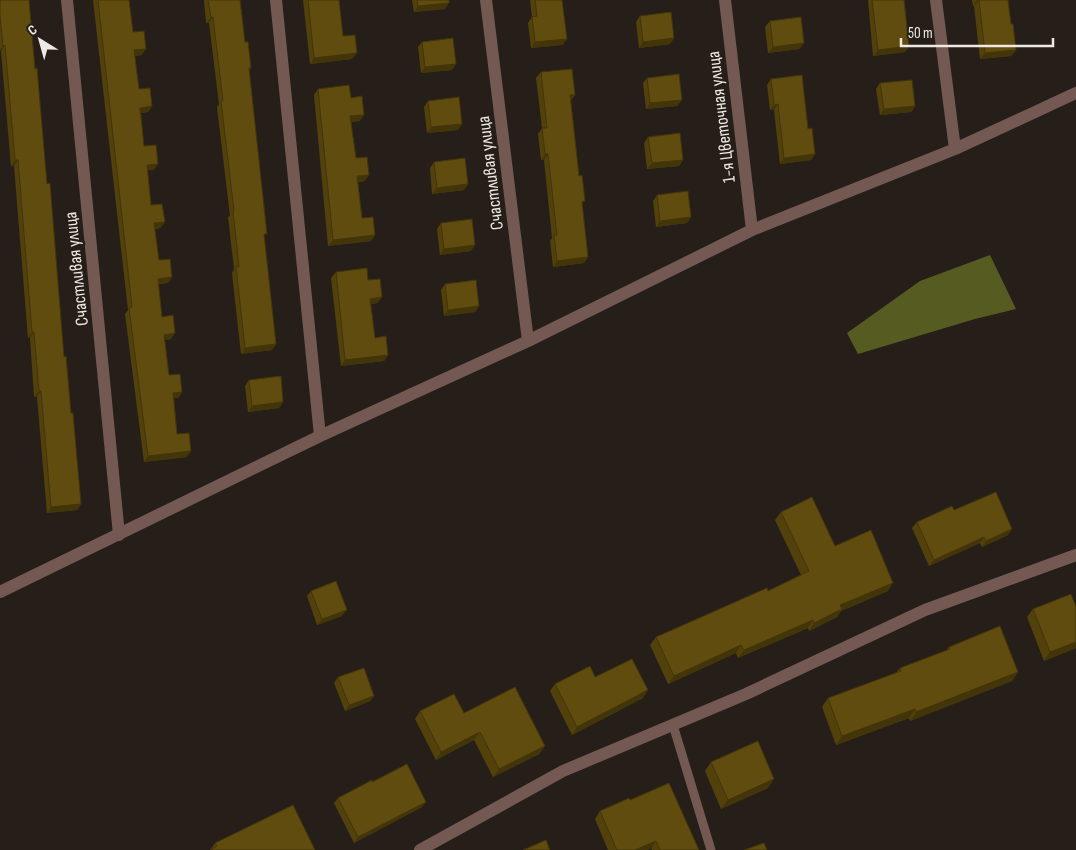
<svg xmlns="http://www.w3.org/2000/svg" width="1076" height="850" viewBox="0 0 1076 850" font-family="'Sofia Sans Condensed',sans-serif">
  <style>
    .water { fill: #565b21 }
    .lines { fill: none; stroke-linecap: round; stroke-linejoin: round }
    .service { stroke: #735951; stroke-width: 9 }
    .minor { stroke: #735951; stroke-width: 12 }
    .wall { fill: #53410c }
    .shaded-wall { fill: #43350a }
    .building { fill: #604c0e; stroke: #43350a }
    .labels { text-anchor: middle; stroke-width: 5; stroke-linejoin: round; paint-order: stroke }
    .street-label { font-size: 18px; fill: #eee9e5; stroke: #261f19 }
  </style>
  <rect width="100%" height="100%" fill="#261f19"/>
  <path class="water" d="M990,255l26,54 -41,10 -117,35 -11,-21 73,-52z"/>
  <g class="lines">
    <path class="service" d="M673,725l38,125"/>
    <path class="minor" d="M67,0l52,535
      M276,0l44,436
      M486,0l42,341
      M725,0l27,230
      M936,0l19,149
      M0,592l320,-156 208,-95 224,-111 203,-81 121,-56
      M420,850l143,-79 183,-77 179,-84 151,-55"/>
  </g>
  <path class="wall" d="M0,0l35,69 29,288 17,147 -4,6 -30,3 -10,-116h-3l-4,-59h-2l-14,-172h-3l-10,-115h-1z
    M93,0h36l4,32 9,23 -7,1 4,33 13,17 -4,6 -7,1 3,33 10,24h-7l4,35 14,17 -5,6 -5,1 4,31 13,17 -4,6 -10,1 4,33 9,22 -6,1 4,35 13,17 -4,6h-4l3,36 10,23 -43,5 -19,-148 3,-4z
    M204,0h36l5,42 6,26 -2,2 15,167 12,107 -4,6 -31,4 -9,-81 2,-4 -6,-52 2,-1 -13,-109 2,-3 -10,-81h-3z
    M303,0h36l4,36 9,23 -42,5z
    M412,0h37l-4,9 -31,3z
    M530,0h32l5,39 -5,6 -31,3 -3,-25 4,-6z
    M868,0h36l5,46 -4,6 -32,4z
    M972,0h36l3,24 5,26 -5,6 -31,3 -6,-53h-1z
    M640,16l34,22 -4,6 -31,4 -3,-26z
    M770,21l34,22 -5,6 -31,4 -3,-26z
    M422,42l30,28 -31,3 -3,-26z
    M541,72l34,23 -4,5 17,157 -4,6 -31,4 -3,-26 2,-3 -8,-78h-3l-3,-26 4,-6 -6,-50z
    M647,78l35,22 -5,6 -31,3 -3,-26z
    M771,79l37,50 7,25 -4,6 -31,4 -6,-54h-4l-3,-25z
    M880,83l35,23 -4,6 -31,3 -4,-26z
    M318,89l33,9 9,23 -9,1 5,36 9,23 -7,1 4,36 13,17 -4,6 -43,5 -14,-151z
    M428,101l34,23 -4,6 -31,3 -3,-26z
    M648,137l35,23 -4,6 -32,3 -3,-26z
    M434,162l34,22 -4,6 -32,4 -2,-26z
    M657,195l34,22 -4,6 -31,4 -3,-26z
    M441,223l30,28 -31,4 -3,-26z
    M336,272l32,8 14,17 -5,6 -6,1 4,34 13,17 -4,6 -43,5 -10,-88z
    M445,284l34,22 -4,6 -31,4 -3,-26z
    M249,380l30,28 -31,4 -3,-26z
    M954,510l54,25 -26,12 -2,-4 -51,23 -17,-38 5,-6z
    M781,512l54,34 53,45 -47,20 -4,6 -28,14 -1,-3 -70,30 -2,-5 -68,31 -18,-39 6,-8 112,-46 33,-16 -26,-55z
    M311,591l31,25 -25,9 -10,-29z
    M1076,607v41l-32,13 -17,-44 6,-8z
    M949,647l69,25 -6,9 -102,40 -1,-3 -73,27 -14,-38 6,-9 68,-25 4,-5 46,-17z
    M338,677l36,19 -4,5 -25,10 -11,-28z
    M595,677l48,21 -71,37 -22,-44 5,-7z
    M420,711l44,2 81,33 -6,8 -46,23 -19,-37 -38,20 -21,-41z
    M711,762l57,26 -47,21 -16,-38z
    M372,782l50,25 -68,36 -20,-40 4,-5z
    M630,800l69,50h-47l-1,-2 -4,2h-39l-13,-31 5,-8z
    M215,843l100,7 -104,-1z"/>
  <path class="shaded-wall" d="M977,0h2l-5,6h-1z
    M449,3l-4,6 -31,3 4,-6z
    M211,17h2l-4,6h-3z
    M674,38l-4,6 -31,4 4,-6z
    M567,39l-5,6 -31,3 4,-6z
    M804,43l-5,6 -31,4 5,-6z
    M5,45l-4,6h-1v-2l3,-3z
    M909,46l-4,6 -32,4 5,-6z
    M146,49l-4,6 -12,1 4,-6z
    M1016,50l-5,6 -31,3 5,-6z
    M357,53l-5,6 -42,5 4,-6z
    M456,64l-4,6 -31,3 4,-6z
    M570,95h5l-4,6z
    M682,100l-5,6 -31,3 4,-6z
    M778,104l-4,6h-4l4,-5z
    M152,106l-4,6 -12,2 4,-6z
    M915,106l-4,6 -31,3 4,-6z
    M364,115l-4,6 -14,1 4,-6z
    M462,124l-4,6 -31,3 4,-6z
    M545,154h3l-4,6h-3z
    M815,154l-4,6 -31,4 4,-6z
    M15,160h3l-4,6h-3z
    M683,160l-4,6 -32,3 5,-6z
    M158,164l-4,6 -12,1 5,-6z
    M369,175l-4,6 -12,1 4,-6z
    M468,184l-4,6 -32,4 5,-6z
    M691,217l-4,6 -31,4 4,-6z
    M165,222l-5,6 -10,1 4,-6z
    M375,235l-4,6 -43,5 5,-6z
    M475,245l-4,6 -31,4 4,-6z
    M588,257l-4,6 -31,4 4,-6z
    M172,277l-4,6 -14,2 4,-6z
    M382,297l-5,6 -11,2 4,-6z
    M479,306l-4,6 -31,4 4,-6z
    M32,332h2l-4,6h-2z
    M175,333l-4,6 -11,2 4,-6z
    M276,344l-4,6 -31,4 4,-6z
    M388,355l-4,6 -43,5 4,-6z
    M39,391h2l-4,6h-3z
    M182,392l-4,6 -9,1 4,-6z
    M283,402l-4,6 -31,4 4,-6z
    M191,451l-4,6 -43,5 4,-6z
    M81,504l-4,6 -30,3 4,-6z
    M1012,529l-4,6 -26,12 4,-6z
    M984,537l-4,6 -51,23 5,-6z
    M893,583l-5,8 -47,20 -4,6 -28,14 5,-8 26,-18z
    M347,610l-5,6 -25,9 5,-6z
    M813,620l-5,8 -70,30 6,-8z
    M1076,642v6l-32,13 6,-9z
    M741,645l-5,8 -68,31 6,-8z
    M1018,672l-6,9 -102,40 6,-9z
    M648,690l-5,8 -71,37 5,-8z
    M374,696l-4,5 -25,10 4,-6z
    M915,709l-6,9 -73,27 6,-9z
    M480,732l-6,8 -38,20 5,-8z
    M545,746l-6,8 -46,23 6,-8z
    M774,779l-6,9 -47,21 7,-9z
    M426,802l-4,5 -68,36 4,-6z
    M656,841l-5,7 -4,2h-12z"/>
  <path class="building" d="M0,0h29l6,69 2,-1 10,116 3,-1 14,174 2,-1 5,57h2l8,91 -30,3 -10,-116h-2l-5,-59h-2l-14,-172h-3l-10,-115 -2,1 -3,-30z
    M98,0h31l4,32 11,-1 2,18 -12,1 5,39 11,-1 2,18 -12,2 4,38 12,-1 2,19 -11,1 4,40 11,-1 3,18 -11,1 5,37 11,-1 2,18 -14,2 4,38 11,-2 2,18 -11,2 5,40 11,-1 2,18 -9,1 4,41 12,-1 2,18 -43,5 -19,-148 3,-1z
    M208,0h32l5,42h3l3,26h-2l18,166h-3l12,110 -31,4 -9,-81h3l-6,-56h1l-13,-110h2l-10,-84h-2z
    M308,0h31l4,36 12,-1 2,18 -43,5z
    M417,0h32v3l-31,3z
    M535,0h27l5,39 -32,3 -3,-25 5,-1z
    M872,0h32l5,46 -31,4z
    M977,0h31l3,24h2l3,26 -31,3 -6,-53z
    M671,12l3,26 -31,4 -3,-26z
    M801,17l3,26 -31,4 -3,-26z
    M453,38l3,26 -31,3 -3,-25z
    M572,69l3,26h-5l9,81 3,-1 3,26 -3,1 6,55 -31,4 -3,-26h3l-9,-81h-3l-3,-26h5l-6,-56z
    M679,74l3,26 -32,3 -3,-25z
    M802,75l6,54 4,-1 3,26 -31,4 -6,-54 -4,1 -3,-26z
    M912,80l3,26 -31,3 -4,-26z
    M349,85l2,13 11,-2 2,19 -14,1 6,42 11,-1 2,18 -12,1 5,42 11,-1 2,18 -42,5 -15,-151z
    M459,97l3,27 -31,3 -3,-26z
    M680,133l3,27 -31,3 -4,-26z
    M465,158l3,26 -31,4 -3,-26z
    M688,191l3,26 -31,4 -3,-26z
    M472,219l3,26 -31,4 -3,-26z
    M367,268l1,12 12,-1 2,18 -12,2 5,39 11,-2 2,19 -43,5 -9,-88z
    M476,280l3,26 -31,4 -3,-26z
    M281,376l2,26 -31,4 -3,-26z
    M996,492l16,37 -26,12 -2,-4 -50,23 -17,-38 35,-16 2,4z
    M812,497l23,49 36,-16 22,53 -53,22 2,4 -28,14 -1,-3 -69,30 -3,-5 -67,31 -18,-39 111,-49 1,3 41,-20 -28,-59z
    M336,581l11,29 -25,9 -11,-28z
    M1071,594l5,13v35l-26,10 -17,-43z
    M1000,626l18,46 -102,40 -1,-3 -73,27 -14,-38 73,-27 -1,-3 50,-19 -1,-2z
    M632,659l16,31 -71,37 -22,-43 35,-18 5,11z
    M364,668l10,28 -25,9 -11,-28z
    M515,687l30,59 -46,23 -19,-37 -39,20 -21,-41 34,-17 10,19z
    M758,741l16,38 -46,21 -17,-38z
    M407,764l19,38 -68,35 -20,-39 34,-18v2z
    M669,783l30,67h-39l-4,-9 -21,9h-18l-17,-39 29,-13 1,2z
    M293,805l22,45h-105l7,-4 -2,-3z
    M546,840l4,10h-27z
    M764,843l3,7h-23z"/>
  <g class="labels">
    <g class="street-label">
      <text transform="translate(721 117) rotate(-97)" y="6">1-я Цветочная улица</text>
      <text transform="translate(490 173) rotate(-97)" y="6">Счастливая улица</text>
      <text transform="translate(76 269) rotate(-96)" y="6">Счастливая улица</text>
    </g>
  </g>
  <g transform="translate(40 40) rotate(323)" stroke="#261f19" stroke-width="4" paint-order="stroke">
  <path d="M0-4L9 19L0 12L-9 19Z" fill="#eee9e5"/>
  <text y="-8" font-size="14" font-weight="bold" text-anchor="middle" fill="#eee9e5">С</text>
  </g>
  <path d="M901 38v8h152v-8" fill="none" stroke="#eee9e5" stroke-width="2.5"/>
  <text x="908" y="38" font-size="15" fill="#eee9e5" stroke="#261f19" stroke-width="4" paint-order="stroke">50 m</text>
</svg>
